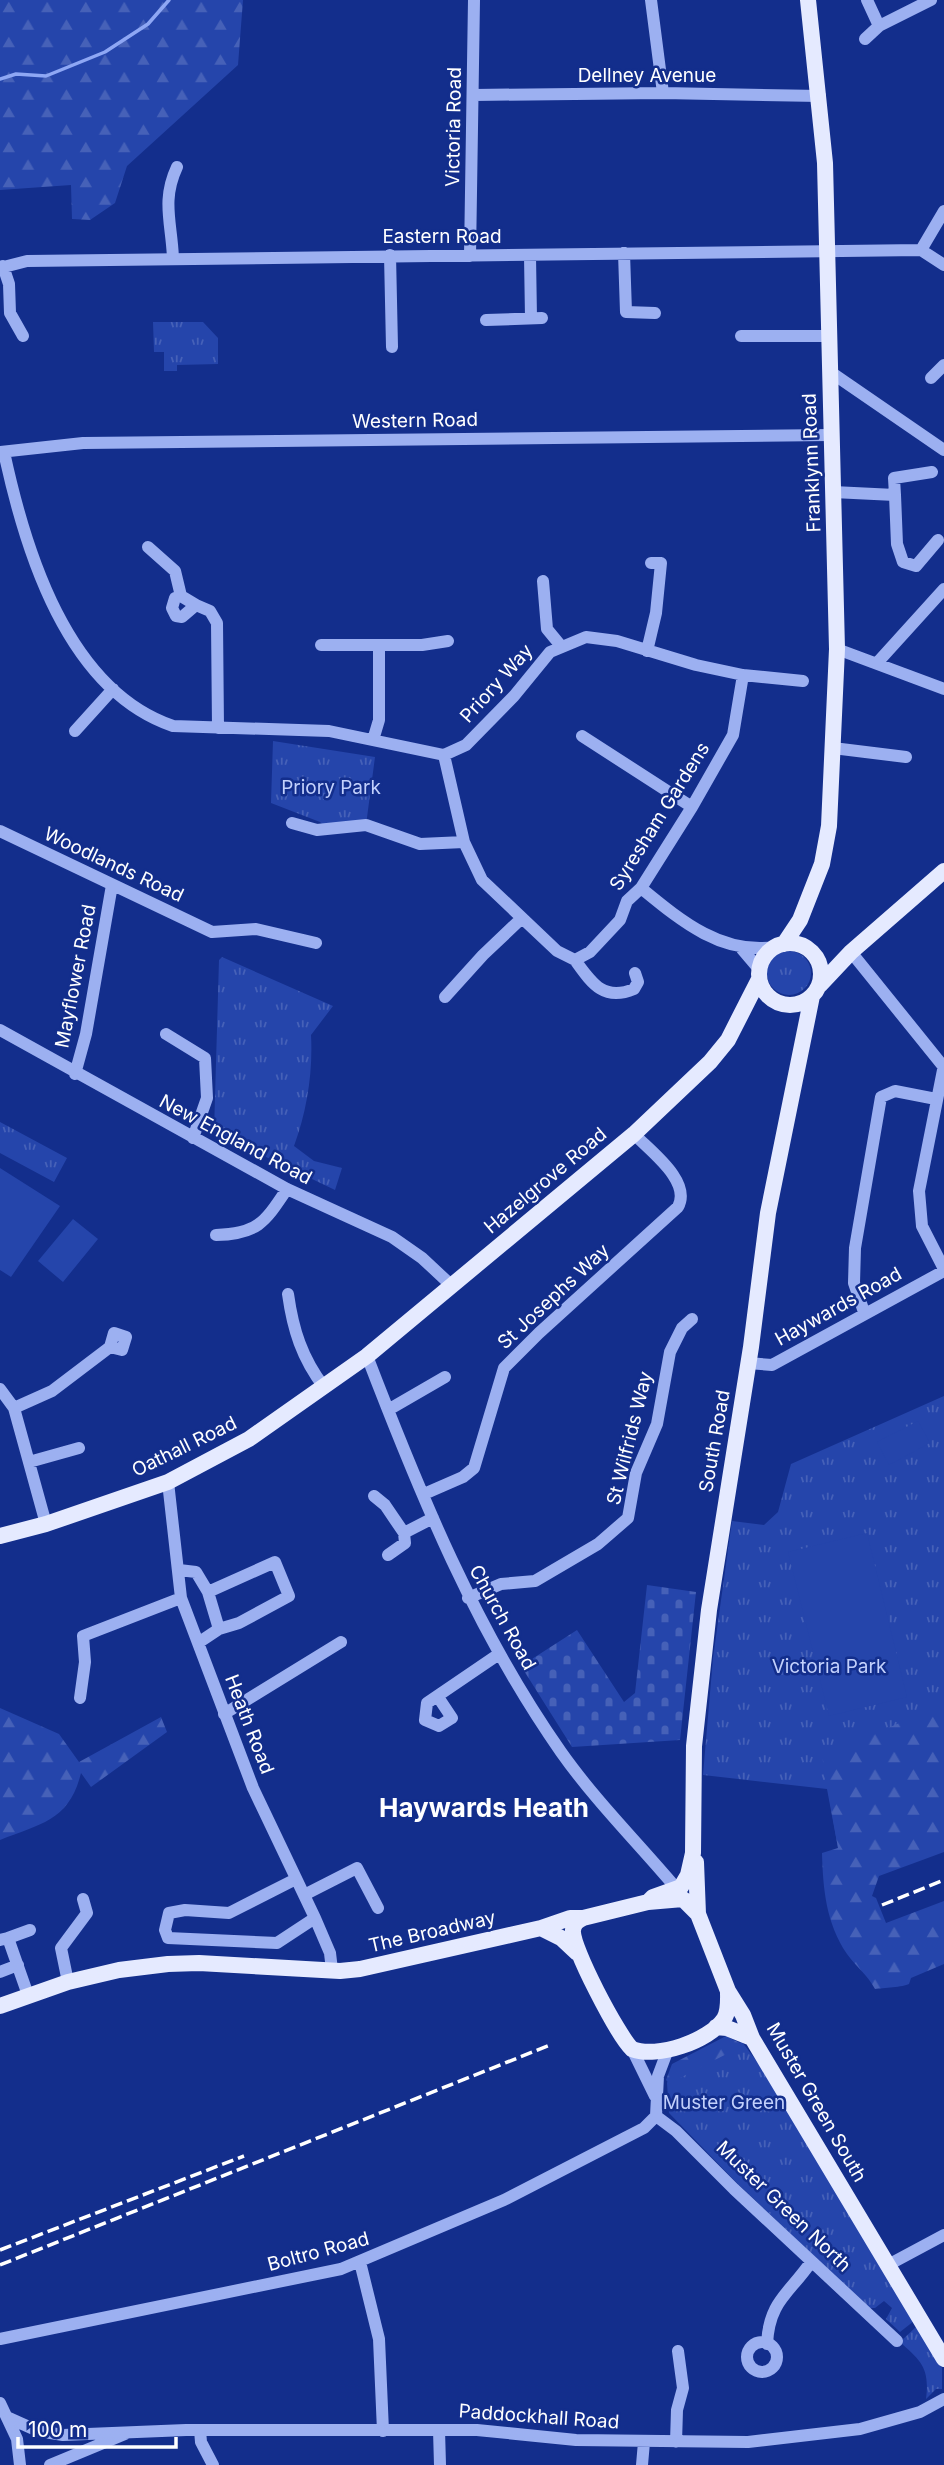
<svg xmlns="http://www.w3.org/2000/svg" width="944" height="2465" viewBox="0 0 944 2465" font-family="Inter,sans-serif">
  <style>
    .grass { fill: url(#grass-tufts) }
    .forest { fill: url(#forest-firs) }
    .cemetery { fill: url(#cemetery-stones) }
    .pitch { fill: #2545ab }
    .lines { fill: none; stroke-linecap: round; stroke-linejoin: round }
    .stream { stroke: #8ea7f4; stroke-width: 3.5 }
    .minor { stroke: #9cb0f1; stroke-width: 12 }
    .major { stroke: #e5eaff; stroke-width: 16 }
    .rail { stroke: #fff; stroke-width: 3.5; stroke-dasharray: 12 5; stroke-linecap: butt }
    .labels { text-anchor: middle; stroke-width: 5; stroke-linejoin: round; paint-order: stroke }
    .street-label { font-size: 19px; fill: #fff; stroke: #132e8c }
    .park-label { font-size: 19px; fill: #c2d0fc; stroke: #132e8c }
    .district-label { font-size: 26px; font-weight: bold; fill: #fff; stroke: #132e8c }
  </style>
  <defs>
    <pattern id="grass-tufts" width="24" height="20" patternUnits="userSpaceOnUse" patternTransform="scale(1.75)"><rect width="24" height="20" fill="#2545ab"/><path d="M3 7l-1-3M5 7V3M7 7l1-3M15 17l-1-3M17 17v-4M19 17l1-3" fill="none" stroke="#4661b8"/></pattern>
    <pattern id="forest-firs" width="22" height="20" patternUnits="userSpaceOnUse" patternTransform="scale(1.75)"><rect width="22" height="20" fill="#2545ab"/><path d="M5 1l3.5 6h-7zM16 11l3.5 6h-7z" fill="#4661b8"/></pattern>
    <pattern id="cemetery-stones" width="16" height="16" patternUnits="userSpaceOnUse" patternTransform="scale(1.75)"><rect width="16" height="16" fill="#2545ab"/><path d="M2 7V4a2 2 0 0 1 4 0v3zM10 15v-3a2 2 0 0 1 4 0v3z" fill="#4661b8"/></pattern>
  </defs>
  <rect width="100%" height="100%" fill="#132e8c"/>
  <path class="grass" d="M153,322h50l15,16v26l-41,1v6h-13v-19h-10z
    M273,741l102,16 -9,68 -38,5 -8,-8 -49,-19z
    M767 973a22 22 0 1 1 44 0a22 22 0 1 1-44 0Z
    M222,957l111,49 -22,29c2,37 -4,76 -17,111l20,15 28,7 -7,22 -121,-58 5,-172z
    M0,1122l67,36 -13,24 -54,-29z
    M944,1396v417l-106,35 -11,-59 -124,-14 10,-117 19,-137 32,4 14,-13 13,-48z
    M742,2042l16,21 156,258 -14,11 -14,-13 6,-11 -8,-7 -9,7h-6l-132,-125 -68,-70 -2,-30 6,-18z
    M917,2326l25,42v21h-6l-10,10c4,-31 -5,-38 -26,-57z"/>
  <path class="forest" d="M0,0h243l-5,65 -111,101 -12,37 -25,17 -18,-1 -1,-34 -71,5z
    M944,1704v148l-65,24 -7,20 4,2 10,25 58,-22v63l-33,14 -2,6c-6,3 -26,4 -34,5 -8,-15 -19,-22 -28,-35 -21,-31 -24,-65 -25,-101l16,-5 -16,-92z
    M0,1708l59,26 20,28 82,-45 6,15 -76,55 -10,-14c-12,48 -39,50 -81,67z
    M726,2036l18,9 -68,35 -8,2 -2,-2 6,-16z"/>
  <path class="cemetery" d="M647,1585l49,7 -16,148 -108,7 -51,-81 56,-36 47,72 11,-9z"/>
  <path class="pitch" d="M0,1168l60,38 -49,71 -11,-7z
    M73,1219l25,20 -35,43 -25,-21z
    M918,1421l12,22 -41,22 -12,-23z
    M867,1533l40,164 -78,19 -41,-164z"/>
  <g class="lines">
    <path class="stream" d="M0,79l16,-5 30,2 59,-24 43,-28 21,-24"/>
    <path class="minor" d="M651,0l12,93
      M867,0l12,26
      M865,39l14,-13 52,-26
      M474,95l189,-2 157,3
      M921,250l23,-39
      M624,253l2,59 29,1
      M390,255l2,92
      M470,256l4,-256
      M530,256l1,62
      M173,259c-1,-35 -12,-58 4,-92
      M3,266l6,18 1,29 13,23
      M0,268l27,-7 894,-11 23,15
      M486,320l56,-2
      M741,336h88
      M829,371l115,79
      M931,378l13,-13
      M0,452l83,-9 747,-8
      M4,452c21,98 63,238 169,274l156,5 115,24 22,-10 48,-49 36,-44 36,-15 31,4 79,24 47,10 60,6
      M833,492l62,3 -1,-17 38,-6
      M895,495l2,49 6,18 13,4 22,-26
      M148,547l27,24 6,25
      M543,581l4,48 14,17
      M181,596l15,9 -14,12 -6,-1 -4,-8 3,-10z
      M196,605l14,6 7,12 1,105
      M321,645h101l26,-4
      M837,649l107,40
      M647,651l9,-38 5,-50h-10
      M877,663l67,-74
      M75,731l38,-42
      M582,736l110,71
      M373,740l6,-20v-73
      M833,748l73,9
      M444,755l20,87 18,38 75,71 18,9
      M292,823l25,7 49,-5 54,19 44,-2
      M0,831l212,101 44,-3 60,14
      M641,888c39,32 80,67 134,59
      M742,949l17,20
      M851,952l92,114
      M575,960l15,-8 30,-32 7,-19 14,-13 51,-81 41,-72 10,-60
      M575,960c16,22 28,42 59,29l4,-7 -3,-9
      M445,997l38,-42 39,-37
      M0,1030l287,159 105,48 30,21 29,27
      M166,1034l39,24 2,40 -14,40
      M944,1065l-25,126 3,35 22,43
      M75,1074l11,-40 26,-149
      M216,1235c42,-1 49,-13 71,-46
      M288,1294c5,36 14,64 36,93
      M864,1312l-10,-29 1,-35 26,-151 14,-6 41,8
      M114,1333l12,4 -4,13 -12,-3z
      M367,1356c53,138 109,275 194,396 36,51 81,95 120,142
      M748,1363l24,2 172,-94
      M0,1389l14,19 32,116
      M14,1408l38,-17 58,-44
      M388,1410l57,-33
      M29,1462l50,-14
      M168,1482l13,116 72,190 62,130 15,35 2,17
      M424,1494l39,-17 11,-9 30,-100 35,-35 139,-126c14,-26 -28,-56 -44,-73
      M374,1496l11,9 19,28 29,-15
      M388,1555l17,-12 -1,-10
      M179,1570l17,2 12,20 11,37 -21,14
      M208,1592l67,-30 14,34 -50,27 -20,6
      M468,1598l33,-14 34,-3 63,-37 30,-26 8,-45 21,-49 13,-72 12,-24 10,-9
      M438,1697l14,21 -13,8 -14,-6 2,-17 72,-49
      M80,1698l5,-36 -2,-26 98,-38
      M224,1714l117,-72
      M296,1879l-67,34 -44,-3 -16,3 -4,17 3,8 109,5 38,-25
      M304,1895l53,-27 21,40
      M8,1938l22,-8
      M0,1940l8,-2 20,57
      M0,1972l18,-7
      M68,1982l-7,-34 26,-35 -4,-14
      M632,2049l23,47
      M656,2116l20,15 58,58 163,152
      M656,2116l2,-40 9,-24
      M360,2262l19,77 4,92
      M888,2265l56,-30
      M0,2339l341,-70 163,-69 140,-72 12,-12
      M747 2357a15 15 0 1 1 30 0a15 15 0 1 1-30 0Z
      M767,2344c2,-43 22,-50 44,-82
      M0,2403l17,36 3,26
      M9,2418l29,13 25,4 123,-5h291l99,10 172,2 112,-13 60,-17 24,-13
      M200,2430l1,12 12,23
      M439,2430l1,35
      M676,2442l1,-32 6,-22 -5,-37
      M50,2465l75,-31
      M642,2465l2,-23"/>
    <path class="major" d="M759 974a31 31 0 1 1 62 0a31 31 0 1 1-62 0Z
      M784,944l16,-24 22,-56 7,-38 8,-177 -12,-486 -17,-163
      M820,985l31,-33 93,-81
      M0,1536l46,-12 122,-42 81,-43 118,-83 267,-222 76,-72 18,-22 31,-61
      M696,1862l2,52 30,77 15,24 9,23 192,321
      M648,1902l5,-5 28,-10 7,-12 5,-22 1,-107 15,-136 42,-263 17,-134 44,-217
      M583,1918c-6,3 -9,6 -10,12 -2,17 46,107 59,119 25,10 77,-8 92,-30 5,-8 4,-18 4,-28
      M541,1928l20,10 16,15
      M0,2006l68,-24 51,-12 49,-6 31,-1 141,8 20,-2 181,-41 29,-10h13l65,-16 35,-3 15,15
      M716,2027l11,1 25,10"/>
    <path class="rail" d="M882,1905l62,-25
      M0,2250l244,-94
      M0,2265l550,-220"/>
  </g>
  <g class="labels">
    <g class="street-label">
      <text x="647" y="82">Dellney Avenue</text>
      <text transform="translate(453 127) rotate(-89)" y="7">Victoria Road</text>
      <text x="442" y="243">Eastern Road</text>
      <text transform="translate(415 420) rotate(-1)" y="7">Western Road</text>
      <text transform="translate(811 463) rotate(-92)" y="7">Franklynn Road</text>
      <text transform="translate(496 683) rotate(-48)" y="7">Priory Way</text>
      <text transform="translate(659 816) rotate(-58)" y="7">Syresham Gardens</text>
      <text transform="translate(114 864) rotate(25)" y="7">Woodlands Road</text>
      <text transform="translate(75 976) rotate(-79)" y="7">Mayflower Road</text>
      <text transform="translate(236 1139) rotate(28)" y="7">New England Road</text>
      <text transform="translate(545 1180) rotate(-40)" y="7">Hazelgrove Road</text>
      <text transform="translate(553 1296) rotate(-43)" y="7">St Josephs Way</text>
      <text transform="translate(838 1306) rotate(-29)" y="7">Haywards Road</text>
      <text transform="translate(629 1438) rotate(-76)" y="7">St Wilfrids Way</text>
      <text transform="translate(714 1441) rotate(-80)" y="7">South Road</text>
      <text transform="translate(184 1446) rotate(-26)" y="7">Oathall Road</text>
      <text transform="translate(503 1617) rotate(61)" y="7">Church Road</text>
      <text transform="translate(250 1724) rotate(69)" y="7">Heath Road</text>
      <text transform="translate(432 1931) rotate(-13)" y="7">The Broadway</text>
      <text transform="translate(817 2102) rotate(60)" y="7">Muster Green South</text>
      <text transform="translate(784 2206) rotate(44)" y="7">Muster Green North</text>
      <text transform="translate(318 2251) rotate(-15)" y="7">Boltro Road</text>
      <text transform="translate(539 2416) rotate(4)" y="7">Paddockhall Road</text>
    </g>
    <g class="park-label">
      <text x="331" y="794">Priory Park</text>
      <text x="829" y="1673">Victoria Park</text>
      <text x="724" y="2109">Muster Green</text>
    </g>
    <g class="district-label">
      <text x="484" y="1817">Haywards Heath</text>
    </g>
  </g>
  <path d="M18 2437v10h158v-10" fill="none" stroke="#ffffff" stroke-width="3.5"/>
  <text x="28" y="2437" font-size="21" fill="#ffffff" stroke="#132e8c" stroke-width="5" paint-order="stroke">100 m</text>
</svg>
